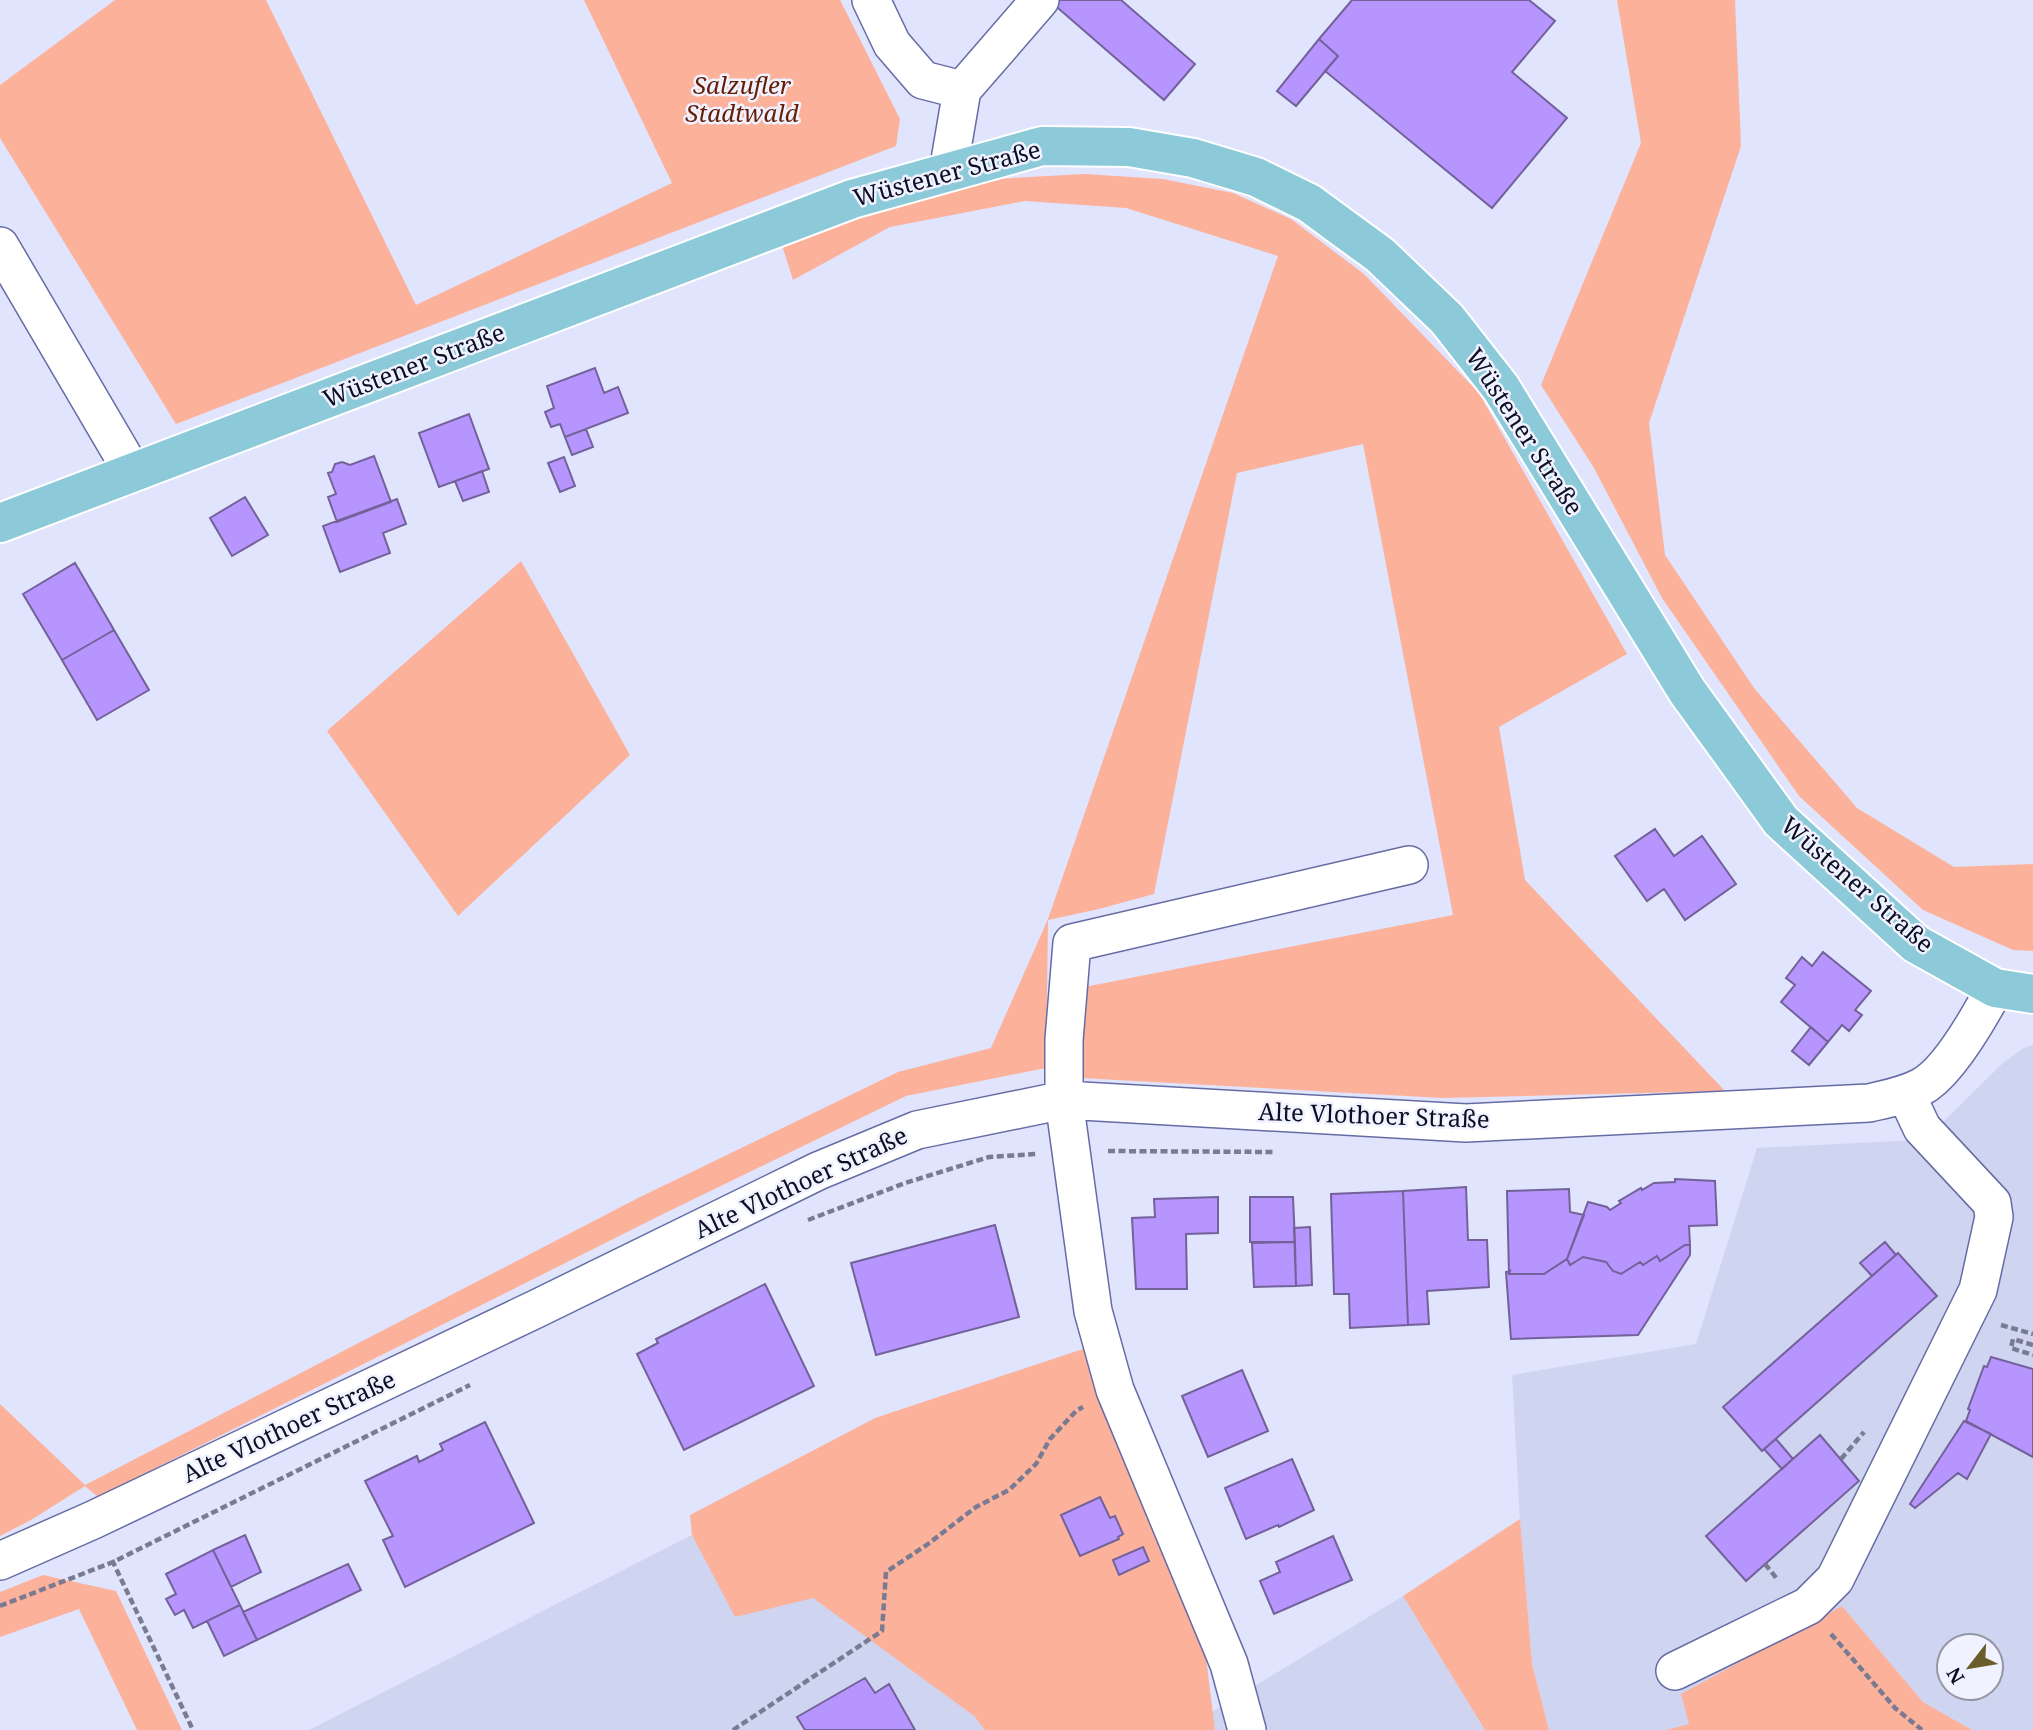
<svg xmlns="http://www.w3.org/2000/svg" width="2033" height="1730" viewBox="0 0 2033 1730" font-family="'Noto Serif',serif">
  <style>
    .built { fill: #cfd4f0; fill-rule: evenodd }
    .green { fill: #fcb19b }
    .building { fill: #b795fe; stroke: #736199; stroke-width: 2 }
    .lines { fill: none; stroke-linecap: round; stroke-linejoin: round }
    .minor-casing { stroke: #656ca4; stroke-width: 40 }
    .major-casing { stroke: #fff; stroke-width: 42 }
    .path { stroke: #787b92; stroke-width: 4.5; stroke-dasharray: 7 3.5; stroke-linecap: butt }
    .minor { stroke: #fff; stroke-width: 37 }
    .major { stroke: #8cc9d9; stroke-width: 38 }
    .labels { text-anchor: middle; stroke-width: 5; stroke-linejoin: round; paint-order: stroke }
    .park-label { font-size: 24px; font-style: italic; fill: #661e05; stroke: #f0f2ff }
    .street-label { font-size: 24px; fill: #0c0e23; stroke: #f0f2ff }
  </style>
  <rect width="100%" height="100%" fill="#e0e4fd"/>
  <path class="built" d="M2033,1045v685h-61l-49,-28 -81,-96 -153,118 -23,6h-117l-17,-66 -12,-145 -8,-144 184,-31 61,-196 160,-8 27,-19 59,-58 19,-14zM1949,1646h42v42h-42z
    M692,1535l43,81 78,-19 161,119 11,14h-676z
    M1403,1596l82,134h-270l-3,-18z"/>
  <path class="green" d="M115,0h151l150,305 256,-122 -88,-183h256l60,119 -4,27 -720,278 -176,-286v-53z
    M1617,0h118l6,146 -92,277 16,132 89,133 103,120 97,59 79,-3v87l-20,-1 -90,-40 -124,-114 -137,-198 -68,-130 -53,-83 100,-242z
    M1084,174l79,5 70,14 58,26 73,55 115,119 148,261 -128,73 26,153 200,211 -282,7 -362,-20 -2,-90 374,-73 -90,-471 -126,29 -83,421 -55,15 -51,11 -2,148 -140,28 -243,118 -565,283 -13,-11 -54,34 -31,16v-132l85,81 553,-287 260,-126 93,-24 57,-129 230,-663 -152,-48 -101,-7 -135,26 -97,53 -13,-41 215,-60z
    M521,561l109,194 -172,161 -131,-185z
    M1086,1348l120,310 9,72h-230l-11,-14 -161,-118 -78,19 -43,-82 -2,-20 185,-97z
    M1520,1519l12,145 17,66h-64l-82,-134z
    M43,1575l73,16 66,139h-45l-58,-121 -79,28v-45z
    M1842,1606l81,96 49,28h-306l23,-6 -8,-30z"/>
  <path class="building" d="M1053,0h68l74,64 -31,36 -113,-98z
    M1352,0h177l26,21 -43,51 55,46 -75,90 -167,-137 13,-15 -19,-17z
    M1319,39l19,17 -42,50 -19,-15z
    M595,368l9,25 14,-6 10,26 -63,24 -5,-13 -9,3 -6,-15 9,-4 -7,-22z
    M469,414l20,55 -50,18 -20,-54z
    M586,429l7,18 -21,8 -7,-18z
    M374,456l17,46 -54,20 -9,-25 8,-3 -8,-21 4,-1 3,-8 7,-2 8,3z
    M564,457l11,29 -15,6 -12,-29z
    M482,471l7,21 -26,9 -8,-20z
    M245,497l23,38 -36,21 -22,-38z
    M397,499l9,25 -23,9 7,20 -50,19 -17,-46z
    M75,563l39,67 -52,30 -39,-66z
    M114,630l35,60 -52,30 -35,-60z
    M1655,829l19,27 28,-20 34,48 -51,36 -21,-31 -17,12 -32,-45z
    M1823,952l48,39 -16,19 7,5 -13,16 -7,-6 -14,17 -47,-40 14,-17 -9,-7 16,-21 10,9z
    M1811,1027l17,15 -19,23 -17,-14z
    M1675,1179l40,2 2,44 -28,1 1,19h-5l-25,16 -3,-5 -14,9 -3,-3 -19,12 -8,-3 -7,-9 -23,-5 -13,8 -3,-6 21,-57 19,5 3,3 11,-7 -2,-2 22,-13 1,2 12,-7 21,-1z
    M1466,1187l2,53h19l2,47 -62,4 2,33 -21,1 -5,-134z
    M1569,1189l1,23 14,3 -17,44 -23,15h-35l-2,-83z
    M1403,1191l5,134 -58,3 -1,-34h-15l-3,-100z
    M1218,1197v36l-32,1 1,55h-51l-4,-71 23,-1 -1,-18z
    M1250,1197h43l2,45h-45z
    M995,1225l24,92 -143,38 -25,-92z
    M1310,1227l2,58 -16,1 -2,-58z
    M1295,1242l1,44 -42,1 -2,-44z
    M1885,1242l11,13 -24,21 -12,-13z
    M1685,1245h5v10l-52,80 -127,4 -5,-67 4,-1 -1,3h35l23,-15 3,6 13,-8 23,5 7,9 8,3 19,-12 3,3 14,-9 3,5z
    M1898,1253l39,43 -175,155 -39,-44z
    M765,1284l49,102 -130,64 -47,-96 21,-11 -2,-4z
    M1991,1357l42,12v88l-67,-36 4,-11 -2,-1 16,-43 3,1z
    M1242,1370l26,61 -60,26 -26,-61z
    M1964,1421l27,13 -24,45 -9,-6 -43,35 -5,-4z
    M485,1422l49,101 -129,64 -22,-47 10,-4 -28,-55 52,-25 2,6 24,-12 -3,-6z
    M1820,1435l39,46 -113,100 -40,-45z
    M1776,1439l17,20 -11,10 -18,-20z
    M1292,1459l22,51 -35,17 -1,-2 -32,14 -21,-51z
    M1100,1497l10,21 5,-2 8,18 -5,3 1,2 -39,17 -19,-41z
    M245,1535l16,37 -30,15 -18,-37z
    M1333,1536l19,44 -78,34 -14,-33 20,-9 -4,-10z
    M1143,1547l6,14 -30,14 -6,-15z
    M213,1550l27,55 -47,23 -9,-18 -9,5 -9,-16 10,-5 -10,-20z
    M348,1564l13,26 -104,50 -14,-28z
    M240,1605l17,35 -33,16 -17,-35z
    M865,1678l10,15 14,-9 26,46h-110l-8,-13z"/>
  <g class="lines">
    <defs>
      <path id="minor" d="M871,0l21,44 31,36 39,10
        M948,172l14,-82 78,-90
        M0,246l133,227
        M0,1561l93,-41 443,-211 282,-138 99,-41 147,-30 402,23 403,-20c17,-4 35,-7 52,-16 27,-14 59,-71 74,-99
        M1675,1671l133,-65 27,-27 143,-289 16,-73 -2,-14 -70,-75 -16,-34
        M1247,1730l-18,-66 -114,-274 -22,-79 -29,-211v-60l8,-97 337,-78"/>
      <path id="major" d="M0,523l852,-324 190,-53 87,1 64,11 63,19 53,26 71,52 67,64 54,69 186,303 94,130 135,123 79,44 38,6"/>
    </defs>
    <use href="#minor" class="minor-casing"/>
    <use href="#major" class="major-casing"/>
    <path class="path" d="M1108,1151l167,1
      M808,1220l97,-37 84,-26 48,-3
      M2001,1325l32,9
      M2033,1345l-20,-6 -2,9 22,7
      M1841,1459l23,-27
      M112,1560l81,170
      M1765,1564l13,16
      M0,1606l113,-44 357,-177
      M1831,1634l64,74 27,22
      M733,1730l149,-99 4,-59 42,-28 48,-37 33,-17 27,-26 14,-25 26,-28 7,-4"/>
    <use href="#minor" class="minor"/>
    <use href="#major" class="major"/>
  </g>
  <g class="labels">
    <g class="park-label">
      <text x="742" y="94">Salzufler<tspan x="742" dy="28">Stadtwald</tspan></text>
    </g>
    <g class="street-label">
      <text transform="translate(947 174) rotate(-15)" y="8">Wüstener Straße</text>
      <text transform="translate(414 366) rotate(-21)" y="8">Wüstener Straße</text>
      <text transform="translate(1524 432) rotate(57)" y="8">Wüstener Straße</text>
      <text transform="translate(1857 885) rotate(41)" y="8">Wüstener Straße</text>
      <text transform="translate(1374 1116) rotate(2)" y="8">Alte Vlothoer Straße</text>
      <text transform="translate(801 1183) rotate(-25)" y="8">Alte Vlothoer Straße</text>
      <text transform="translate(289 1427) rotate(-25)" y="8">Alte Vlothoer Straße</text>
    </g>
  </g>
  <g transform="translate(1970 1667) rotate(239)"><circle r="33" fill="#f0f2ff" stroke="#9597a7" stroke-width="2"/>
  <path d="M0-5L12 26L0 18L-12 26Z" fill="#695e2b"/>
  <text y="-10" font-size="19" font-weight="bold" text-anchor="middle" fill="#0c0e23">N</text>
  </g>
</svg>
